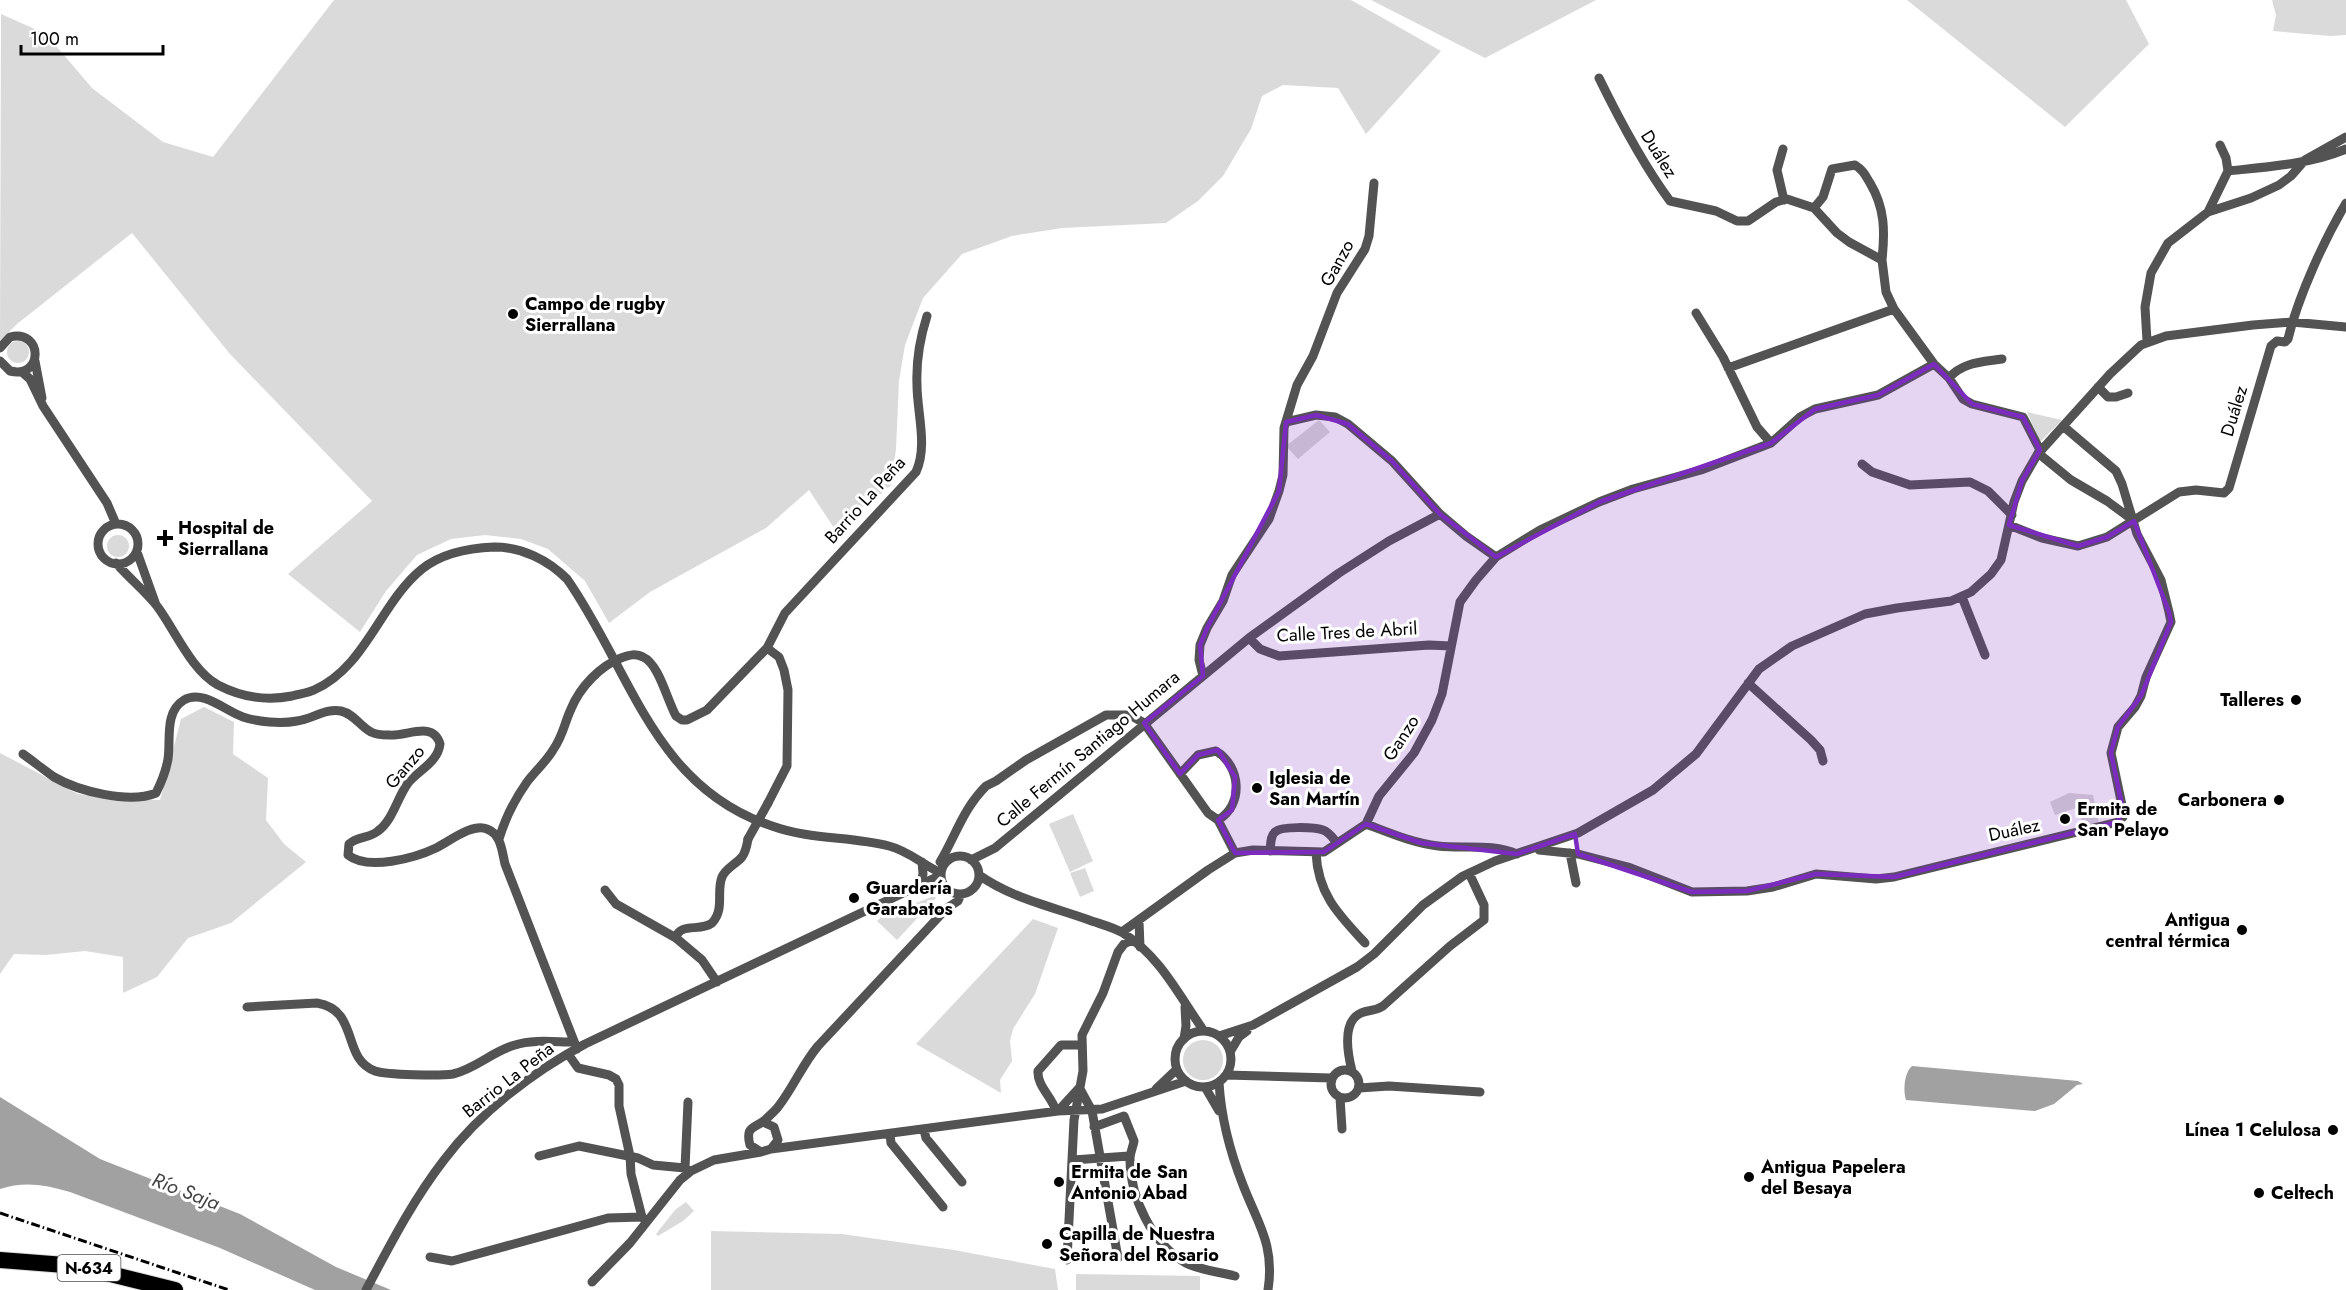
<svg xmlns="http://www.w3.org/2000/svg" width="2346" height="1290" viewBox="0 0 2346 1290" font-family="Jost,sans-serif">
  <style>
    .green { fill: #dadada }
    .water { fill: #a1a1a1 }
    .lines { fill: none; stroke-linecap: round; stroke-linejoin: round }
    .highway-casing { stroke: #dbdbdb; stroke-width: 18 }
    .street { stroke: #535353; stroke-width: 9 }
    .highway { stroke: #000; stroke-width: 16 }
    .rail { stroke: #000; stroke-width: 3; stroke-dasharray: 9 3 1.5 3; stroke-linecap: butt }
    .street-bridge { stroke: #535353; stroke-width: 9 }
    .marked { fill: #7b2cbf; fill-opacity: 0.2; stroke: #7b2cbf; stroke-width: 4.5; stroke-linejoin: round }
    .poi-dot { fill: #000; stroke: #fff; stroke-width: 2 }
    .labels { text-anchor: middle; stroke-width: 6; stroke-linejoin: round; paint-order: stroke }
    .shield { fill: #fff; stroke: #4c4c4c; stroke-width: 1.5 }
    .shield-label { font-size: 16px; font-weight: bold; fill: #000 }
    .street-label { font-size: 18px; fill: #000; stroke: #fff }
    .poi-label { font-size: 18px; font-weight: bold; fill: #000; stroke: #fff; text-anchor: start }
    .water-label { font-size: 20px; font-style: italic; fill: #424242; stroke: #fff }
  </style>
  <rect width="100%" height="100%" fill="#fff"/>
  <path class="green" d="M334,0h1017l90,51 -75,83 -28,-46 -55,-3 -21,11 -11,33 -28,47 -25,25 -32,22 -104,5 -50,8 -50,18 -39,44 -18,47 -6,36 -3,68 -5,36 -15,13 -42,30 -25,-38 -43,38 -116,64 -41,31 -24,-42 -37,-32 -27,-10 -36,-4 -34,4 -34,16 -31,36 -26,41 -72,-58 84,-73 -142,-147 -98,-121 -115,91 -17,17 1,-327 45,20 46,54 71,54 50,15z
    M1371,0h225l-111,58z
    M1907,0h219l23,44 -84,83z
    M2272,0h74v35l-16,1 -57,-5 3,-16z
    M7 352a11 11 0 1 1 22 0a11 11 0 1 1-22 0Z
    M2027,412l35,8 -22,22z
    M1319,420l11,12 -32,27 -12,-13z
    M107 546a11 11 0 1 1 22 0a11 11 0 1 1-22 0Z
    M204,707l30,15 -1,32 35,24 -2,42 18,24 22,18 -75,61 -43,15 -31,39 -34,16v-36l-38,-6 -39,4 -32,-1 -14,20v-221l78,41 59,6h23l21,-81z
    M2069,793l24,2 6,28 -21,6 -2,-6 6,-2 -6,-13 -21,7 -5,-13z
    M1073,814l20,47 -23,11 -21,-48z
    M1085,868l9,23 -14,6 -10,-24z
    M934,896l2,2 -39,42 -20,-19 5,-5z
    M1033,919l25,9 -23,66 -22,35 -3,12 2,20 -12,19 1,13 -85,-49z
    M1183 1060a20 20 0 1 1 40 0a20 20 0 1 1-40 0Z
    M686,1202l8,9 -11,10 -25,15 -2,-2 19,-24z
    M711,1231l131,3 112,16 101,19 3,21h-347z
    M1076,1274l124,2v14h-124z"/>
  <path class="water" d="M1912,1066l166,15 5,3 -6,1 -23,19 -19,7 -129,-11c-3,-9 -2,-27 6,-34z
    M0,1097l100,62 140,55 96,53 55,23h-76l-95,-42 -150,-56c-25,-7 -45,-11 -70,-3z"/>
  <g class="lines">
    <defs>
      <path id="highway" d="M0,1260l78,6 97,24"/>
    </defs>
    <use href="#highway" class="highway-casing"/>
    <path class="street" d="M1599,78c21,43 43,85 71,123l46,10 21,10h11l28,-19 11,-3 27,9 23,25 12,9 33,18 4,32 8,17 40,55 15,14 14,21 9,5 51,13 17,33
      M1783,149l-6,21 7,30
      M2228,171c38,-4 83,-7 118,-22
      M1814,208l9,-11 9,-28 23,-4c8,5 10,10 15,18 15,25 15,48 12,77
      M2208,212l43,-14 28,-13 12,-9 14,-16 41,-23
      M1696,313l27,44 34,70 14,16
      M2147,341l-2,-34 6,-34 17,-30 40,-31 20,-41 -2,-13 -6,-13
      M0,348l10,-11c33,-8 34,42 0,34l-10,-10
      M35,361l7,37
      M1728,368l166,-59
      M22,372l8,7 13,27 64,97 9,21
      M1949,378c13,-16 34,-16 53,-19
      M2098,387l10,10h8l12,-4
      M1286,422l30,-7 19,2 13,7 44,37 48,53 26,22 30,21
      M2038,453l33,27 36,21 27,20
      M1862,464l10,8 38,13 60,-3 18,9 24,24
      M98 544a20 20 0 1 1 40 0a20 20 0 1 1-40 0Z
      M2009,525l33,13 36,8 29,-9 72,-45 17,-2 28,3 5,-5 42,-142 6,-5 8,1 3,-3c10,-42 36,-99 58,-136
      M137,552l19,53
      M116,563c13,15 29,28 41,43 18,24 34,64 61,79 23,12 49,16 74,11 7,-2 16,-3 22,-6 52,-23 66,-87 108,-121 20,-16 47,-21 72,-22 28,0 54,13 73,32 64,91 86,208 205,247 39,14 78,10 117,20 20,5 34,19 52,27
      M1962,597l23,58
      M1249,638l11,11 19,7 150,-11 22,1
      M767,648l12,9 5,13 4,20 -1,76 -19,37
      M1203,676l-4,-16 1,-15 7,-17 16,-27 9,-26 37,-56 10,-28 4,-16 1,-47 13,-43 16,-29 24,-63 28,-44 4,-13 5,-53
      M1748,683l63,57 9,10 3,11
      M23,754c11,8 21,16 31,23 24,14 75,27 102,16 5,-10 10,-22 12,-34 3,-19 -4,-47 16,-59 19,-11 41,11 59,17 15,5 38,7 54,4 15,-2 29,-13 44,-10 13,3 19,15 30,21 5,3 12,3 18,3 17,2 44,-15 51,9 -2,18 -21,26 -32,39 -11,15 -15,37 -30,48 -9,8 -19,4 -29,13l-1,11c20,16 67,3 88,-7 14,-7 36,-25 51,-19 14,5 15,22 18,35l72,185
      M1180,774l18,-19 18,-4c25,15 28,54 2,69
      M1366,824c24,9 47,19 72,22 27,3 54,-3 79,8
      M499,839c6,-20 16,-40 28,-57 8,-11 19,-20 26,-32 10,-14 11,-26 18,-41 9,-22 29,-43 50,-51 8,-3 15,-5 22,-1 16,7 24,43 33,59l6,4h5l20,-10 60,-62 18,-35 131,-141c12,-26 1,-60 1,-87 -1,-23 3,-47 10,-69
      M1539,850l39,4 50,13 64,25 55,-1 26,-4 43,-13 60,5 18,-2 224,-55 5,-5v-7l-12,-57 7,-26 17,-20 6,-11 5,-19 25,-55 -2,-10 -8,-32 -24,-46 -15,-50 -6,-13 -53,-45
      M1270,851c1,-6 0,-15 5,-19 6,-6 39,-5 48,-2 6,2 10,8 14,13
      M1316,853c2,41 22,61 49,90
      M1570,853l6,30
      M941 875a19 19 0 1 1 38 0a19 19 0 1 1-38 0Z
      M971,860l24,-12 254,-210 90,-65 50,-32 51,-27
      M940,862c16,-27 23,-53 46,-76l10,-5 30,-21 80,-45h24l14,8 64,90 10,7 17,33
      M979,875c32,23 74,32 110,45 11,4 24,7 34,13 38,24 56,63 81,98
      M920,885l3,-11 -1,-12
      M605,890l11,14 60,34
      M1139,921l1,26
      M1122,932l86,-62 27,-17 18,-3 71,2 42,-28 13,-28 35,-43 18,-33 10,-26 18,-92 16,-22 20,-23 44,-27 59,-28 34,-13 68,-19 70,-27 29,-26 15,-8 63,-14 56,-31
      M717,982l-15,-22 -26,-22c3,-16 25,-6 36,-15 13,-14 4,-31 10,-46 3,-8 14,-13 20,-20 4,-5 5,-12 6,-18
      M247,1007l70,-4c43,7 24,56 58,68 12,4 65,5 78,3 22,-5 40,-23 62,-29 18,-6 40,-3 59,-3
      M1175 1059a28 28 0 1 1 56 0a28 28 0 1 1-56 0Z
      M1219,1036l34,-11 104,-58 17,-13 49,-49 40,-29 32,-15 83,-28 75,-43 43,-36 63,-85 33,-23 73,-32 32,-6 54,-7 20,-9 20,-18 10,-14 13,-58 8,-21 15,-26 73,-81 31,-29 25,-9 87,-11 39,-3 54,5
      M1184,1039l2,-13 -1,-19
      M1230,1052l9,-15 8,-6
      M568,1054l10,14 31,7 7,4 3,6v21l11,50 1,18 11,43 3,3
      M1331 1084a14 14 0 1 1 28 0a14 14 0 1 1-28 0Z
      M1352,1071c-4,-16 -11,-49 9,-58 8,-4 13,-1 22,-7l67,-60 34,-26v-15l-15,-32
      M1226,1075l105,3
      M1219,1082c2,36 11,70 24,103 15,39 32,60 25,105
      M1205,1087l14,24
      M1359,1088l30,-2 91,6
      M1080,1089l12,22 26,147
      M1156,1089l21,-20
      M1340,1098l2,31
      M1056,1111c-4,-14 -19,-25 -18,-40l23,-26h21
      M1058,1111l22,-24
      M763,1122l11,5 4,13 -7,9 -10,3 -11,-7c-5,-19 4,-16 15,-25 4,-4 10,-9 13,-13 15,-19 24,-42 40,-61l129,-138 11,-7 3,-7
      M1094,1127l30,-11 10,25c-1,6 -4,12 -4,18 0,38 22,85 56,104 13,7 34,9 49,13
      M924,1130l2,8 36,44
      M890,1134l1,9 52,64
      M771,1149l287,-38 44,-2 84,-28
      M539,1156l40,-10 59,12 15,7 32,3 6,3
      M1073,1160l56,-4
      M685,1168l3,-66
      M430,1257l22,4 156,-43 34,-1
      M1067,1260l7,-140 9,-49 -1,-36 21,-42 15,-41 6,-8 8,-4
      M592,1282l38,-39 50,-63 11,-9 23,-11 47,-8
      M366,1290c24,-45 47,-90 78,-130 36,-48 89,-88 141,-116l356,-169"/>
    <use href="#highway" class="highway"/>
    <path class="rail" d="M0,1213l229,77"/>
    <path class="street-bridge" d="M748,839l20,-36"/>
  </g>
  <path class="marked" d="M1934,364l38,40 51,13 17,33 -18,31 -13,44 69,21 29,-9 27,-16 35,91 2,10 -30,74 -23,31 -7,26 12,57 -5,12 -224,55 -78,-3 -69,17 -55,1 -114,-38 -3,-20 -58,20 -96,-11 -55,-19 -42,28 -89,1 -17,-33 14,-10 3,-33 -17,-27 -20,5 -18,19 -36,-51 59,-47 -3,-31 7,-17 72,-137 7,-69 30,-7 32,9 44,37 48,53 56,43 103,-55 172,-59 44,-34 63,-14z"/>
  <g class="poi-dot">
    <circle cx="513" cy="314" r="6"/>
    <path d="M162 529h6v6h6v6h-6v6h-6v-6h-6v-6h6z"/>
    <circle cx="2296" cy="700" r="6"/>
    <circle cx="1257" cy="788" r="6"/>
    <circle cx="2279" cy="800" r="6"/>
    <circle cx="2065" cy="819" r="6"/>
    <circle cx="854" cy="898" r="6"/>
    <circle cx="2242" cy="930" r="6"/>
    <circle cx="2333" cy="1130" r="6"/>
    <circle cx="1749" cy="1177" r="6"/>
    <circle cx="1059" cy="1182" r="6"/>
    <circle cx="2259" cy="1193" r="6"/>
    <circle cx="1047" cy="1244" r="6"/>
  </g>
  <g class="labels">
    <rect class="shield" x="57.5" y="1255" width="63" height="26" rx="4.5"/>
    <g class="shield-label">
      <text x="89" y="1274">N-634</text>
    </g>
    <g class="street-label">
      <text transform="translate(1659 154) rotate(58)" y="6">Duález</text>
      <text transform="translate(1337 263) rotate(-61)" y="6">Ganzo</text>
      <text transform="translate(2234 411) rotate(-73)" y="6">Duález</text>
      <text transform="translate(865 500) rotate(-48)" y="6">Barrio La Peña</text>
      <text transform="translate(1347 632) rotate(-3)" y="6">Calle Tres de Abril</text>
      <text transform="translate(1401 738) rotate(-57)" y="6">Ganzo</text>
      <text transform="translate(1088 749) rotate(-40)" y="6">Calle Fermín Santiago Humara</text>
      <text transform="translate(405 767) rotate(-50)" y="6">Ganzo</text>
      <text transform="translate(2014 830) rotate(-12)" y="6">Duález</text>
      <text transform="translate(508 1080) rotate(-38)" y="6">Barrio La Peña</text>
    </g>
    <g class="poi-label">
      <text x="525" y="310">Campo de rugby<tspan x="525" dy="21">Sierrallana</tspan></text>
      <text x="178" y="534">Hospital de<tspan x="178" dy="21">Sierrallana</tspan></text>
      <text x="2284" y="706" text-anchor="end">Talleres</text>
      <text x="1269" y="784">Iglesia de<tspan x="1269" dy="21">San Martín</tspan></text>
      <text x="2267" y="806" text-anchor="end">Carbonera</text>
      <text x="2077" y="815">Ermita de<tspan x="2077" dy="21">San Pelayo</tspan></text>
      <text x="866" y="894">Guardería<tspan x="866" dy="21">Garabatos</tspan></text>
      <text x="2230" y="926" text-anchor="end">Antigua<tspan x="2230" dy="21">central térmica</tspan></text>
      <text x="2321" y="1136" text-anchor="end">Línea 1 Celulosa</text>
      <text x="1761" y="1173">Antigua Papelera<tspan x="1761" dy="21">del Besaya</tspan></text>
      <text x="1071" y="1178">Ermita de San<tspan x="1071" dy="21">Antonio Abad</tspan></text>
      <text x="2271" y="1199">Celtech</text>
      <text x="1059" y="1240">Capilla de Nuestra<tspan x="1059" dy="21">Señora del Rosario</tspan></text>
    </g>
    <g class="water-label">
      <text transform="translate(186 1191) rotate(21)" y="7">Río Saja</text>
    </g>
  </g>
  <path d="M21 45v9h142v-9" fill="none" stroke="#000000" stroke-width="3"/>
  <text x="30" y="45" font-size="18" fill="#000000" stroke="#ffffff" stroke-width="4.5" paint-order="stroke">100 m</text>
</svg>
